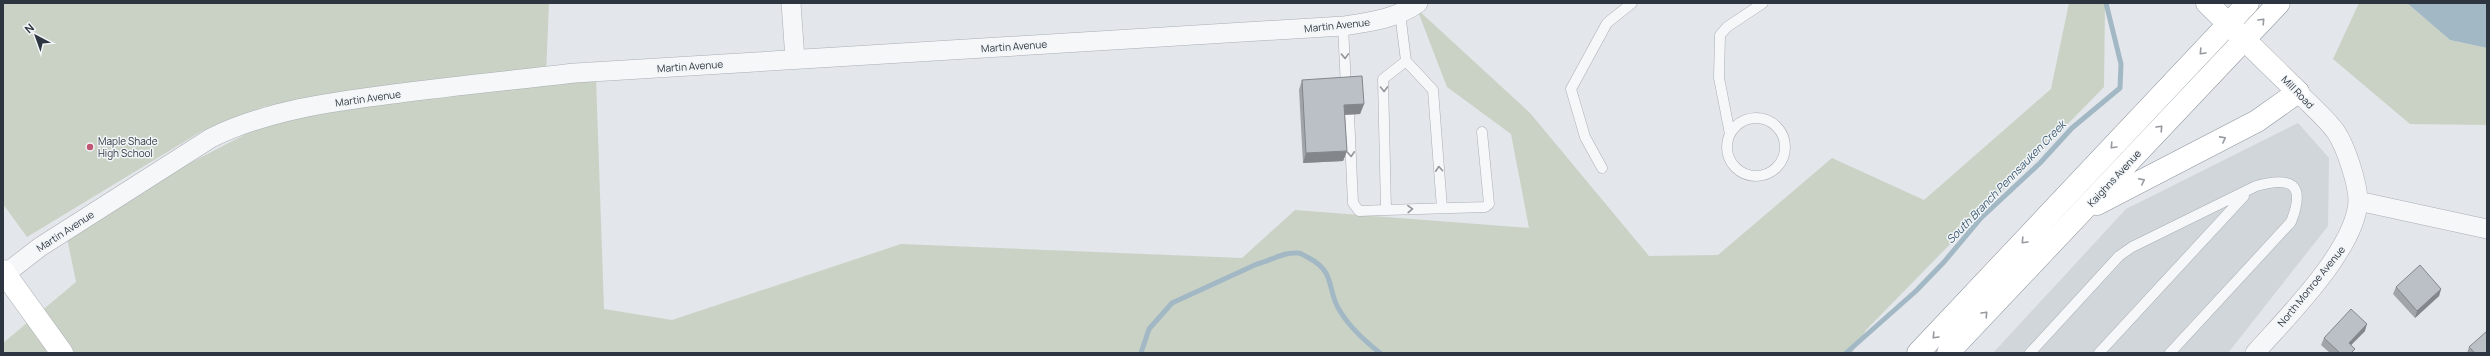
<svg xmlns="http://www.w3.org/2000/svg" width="2490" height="356" viewBox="0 0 2490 356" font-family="Manrope,sans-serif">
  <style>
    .built { fill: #d1d6db }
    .green { fill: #cad2c5 }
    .water { fill: #a2b8c5 }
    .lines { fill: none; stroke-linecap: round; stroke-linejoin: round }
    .stream { stroke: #a2b8c5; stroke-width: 5 }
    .lane-casing { stroke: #a9aeb4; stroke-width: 11 }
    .street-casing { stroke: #a9aeb4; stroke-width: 20 }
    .secondary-casing { stroke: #a9aeb4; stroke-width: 23 }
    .highway-casing { stroke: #8c969f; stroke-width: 23 }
    .lane { stroke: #f5f7f8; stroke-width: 10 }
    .street { stroke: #f5f7f8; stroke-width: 19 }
    .secondary { stroke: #fff; stroke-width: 22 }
    .highway { stroke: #fff; stroke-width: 22 }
    .wall { fill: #a1a5aa }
    .shaded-wall { fill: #83868b }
    .building { fill: #bbc0c6; stroke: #83868b }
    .oneway { stroke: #969aa0 }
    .oneway2 { stroke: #91969c }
    .poi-dot { fill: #c05674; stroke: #f2f5f7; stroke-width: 1.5 }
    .labels { text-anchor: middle; stroke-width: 3; stroke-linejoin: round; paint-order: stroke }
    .street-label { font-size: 10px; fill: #2d3640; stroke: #f2f5f7 }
    .poi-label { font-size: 10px; fill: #2d3640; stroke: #f2f5f7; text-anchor: start }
    .water-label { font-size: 11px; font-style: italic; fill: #3b596f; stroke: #f2f5f7 }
  </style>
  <rect width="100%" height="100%" fill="#e3e6ea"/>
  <path class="built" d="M2298,123l31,35 -1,68 -100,127h-235l133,-144z"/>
  <path class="green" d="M3,3h546l-3,71 50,4 8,231 68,11 229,-76 341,14 53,-48 234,18 -18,-94 -64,-47 -30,-78 113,104 119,143 69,-1 114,-97 92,42 127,-111 18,-86h36l-1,84 -238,243 -14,23h-1849v-10l73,-61 -11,-54 208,-108 -7,-14 -64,25 -175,106 -24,-33z
    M2359,3h48l43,37 37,8v77l-77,-1 -77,-65z"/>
  <path class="water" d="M2407,3h80v45l-37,-8z"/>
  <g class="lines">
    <path class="stream" d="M1141,353l8,-24 23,-26 85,-39c14,-3 25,-12 41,-11 3,0 7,3 11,5 28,15 17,32 31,53 9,15 26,31 40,42
      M1846,353l70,-62 28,-29 37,-44 59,-55 32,-35 48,-40 1,-24 -15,-61"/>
    <defs>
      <path id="lane" d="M1400,13l6,48 27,29 9,118
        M1343,26l3,61
        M1406,61l-23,18 3,131 99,-3 4,-3 -7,-72
        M1349,115l4,88 6,8 27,-1
        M1727 147a29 29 0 1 1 58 0a29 29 0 1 1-58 0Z
        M1730,134l-11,-56 1,-43 7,-8 36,-24
        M1602,168l-17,-31 -14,-48 36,-66 25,-20
        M2030,353l89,-97 13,-9 124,-61c36,-10 50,-2 35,36l-121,131
        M2099,353l145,-157"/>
      <path id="street" d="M791,3l4,56
        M2358,201l129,28
        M5,274l35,-27 171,-109c57,-28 120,-36 182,-44 61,-8 121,-14 182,-21l768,-47c27,-4 53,-7 75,-23
        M2255,353c31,-35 101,-104 103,-152 0,-17 -12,-54 -22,-69 -10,-14 -26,-27 -38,-40"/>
      <path id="secondary" d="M2207,3l91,89
        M3,271l59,82"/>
      <path id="highway" d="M2097,204l160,-83 41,-29
        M1918,353l330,-350
        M1948,353l331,-350"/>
    </defs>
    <use href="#lane" class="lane-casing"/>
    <use href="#street" class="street-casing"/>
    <use href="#secondary" class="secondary-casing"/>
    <use href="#highway" class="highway-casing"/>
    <use href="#lane" class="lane"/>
    <use href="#street" class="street"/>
    <use href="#secondary" class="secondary"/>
    <use href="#highway" class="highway"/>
  </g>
  <path class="wall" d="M1302,80l62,24 -4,10 -15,1 2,36 -4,10 -40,2 -4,-73z
    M2396,287l45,2 -2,7 -24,22 -22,-24z
    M2365,331l-14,14 2,8h-23l-9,-8 3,-7z
    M2469,347l18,6h-20z"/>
  <path class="shaded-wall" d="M1364,104l-4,10 -19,1 3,-10z
    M1347,151l-4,10 -40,2 3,-10z
    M2441,289l-2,7 -24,22 2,-7z
    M2367,324l-2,7 -19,19 3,-7z"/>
  <path class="building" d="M1362,76l2,28 -20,1 3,46 -41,2 -4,-73z
    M2420,265l21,24 -24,22 -21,-24z
    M2351,309l16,15 -18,19 6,6 -4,4h-11l-16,-15z
    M2487,331v22h-12l-6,-6z"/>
  <defs><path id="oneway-chevron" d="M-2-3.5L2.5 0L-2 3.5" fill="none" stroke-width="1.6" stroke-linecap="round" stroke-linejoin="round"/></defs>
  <g class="oneway">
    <use href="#oneway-chevron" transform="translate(2262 21) rotate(-47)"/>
    <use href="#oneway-chevron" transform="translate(2202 52) rotate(133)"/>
    <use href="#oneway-chevron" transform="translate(2160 128) rotate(-47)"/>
    <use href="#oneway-chevron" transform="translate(2223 139) rotate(-28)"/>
    <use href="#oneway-chevron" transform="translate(2113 146) rotate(133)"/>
    <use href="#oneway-chevron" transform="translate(2142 181) rotate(-27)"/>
    <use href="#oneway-chevron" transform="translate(2024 241) rotate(133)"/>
    <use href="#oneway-chevron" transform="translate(1985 314) rotate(-47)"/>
    <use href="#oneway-chevron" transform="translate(1935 336) rotate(133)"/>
  </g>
  <g class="oneway2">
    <use href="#oneway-chevron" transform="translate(1345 56) rotate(88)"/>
    <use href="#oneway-chevron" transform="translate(1384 89) rotate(89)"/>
    <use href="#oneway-chevron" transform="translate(1351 154) rotate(87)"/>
    <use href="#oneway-chevron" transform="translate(1439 169) rotate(-94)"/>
    <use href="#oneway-chevron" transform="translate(1410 209) rotate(-2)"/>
  </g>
  <circle class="poi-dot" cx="90" cy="147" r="4"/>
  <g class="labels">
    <g class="street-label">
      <text transform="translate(1337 25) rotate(-6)" y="4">Martin Avenue</text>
      <text transform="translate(1014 46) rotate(-4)" y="4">Martin Avenue</text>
      <text transform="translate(690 66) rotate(-4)" y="4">Martin Avenue</text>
      <text transform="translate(2298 92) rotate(46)" y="4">Mill Road</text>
      <text transform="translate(368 98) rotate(-8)" y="4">Martin Avenue</text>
      <text transform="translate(2114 178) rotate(-47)" y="4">Kaighns Avenue</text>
      <text transform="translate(65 231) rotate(-33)" y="4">Martin Avenue</text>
      <text transform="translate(2311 286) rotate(-51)" y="4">North Monroe Avenue</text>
    </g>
    <g class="poi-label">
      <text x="98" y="145">Maple Shade<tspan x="98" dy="12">High School</tspan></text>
    </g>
    <g class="water-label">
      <text transform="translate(2006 182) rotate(-46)" y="4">South Branch Pennsauken Creek</text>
    </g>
  </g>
  <rect width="2490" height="356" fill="none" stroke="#2d3640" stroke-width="8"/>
  <g transform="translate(36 36) rotate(319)" stroke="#f2f5f7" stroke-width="3" paint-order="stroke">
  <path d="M0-3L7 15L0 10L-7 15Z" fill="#2d3640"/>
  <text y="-6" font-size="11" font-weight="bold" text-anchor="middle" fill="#2d3640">N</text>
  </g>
</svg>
